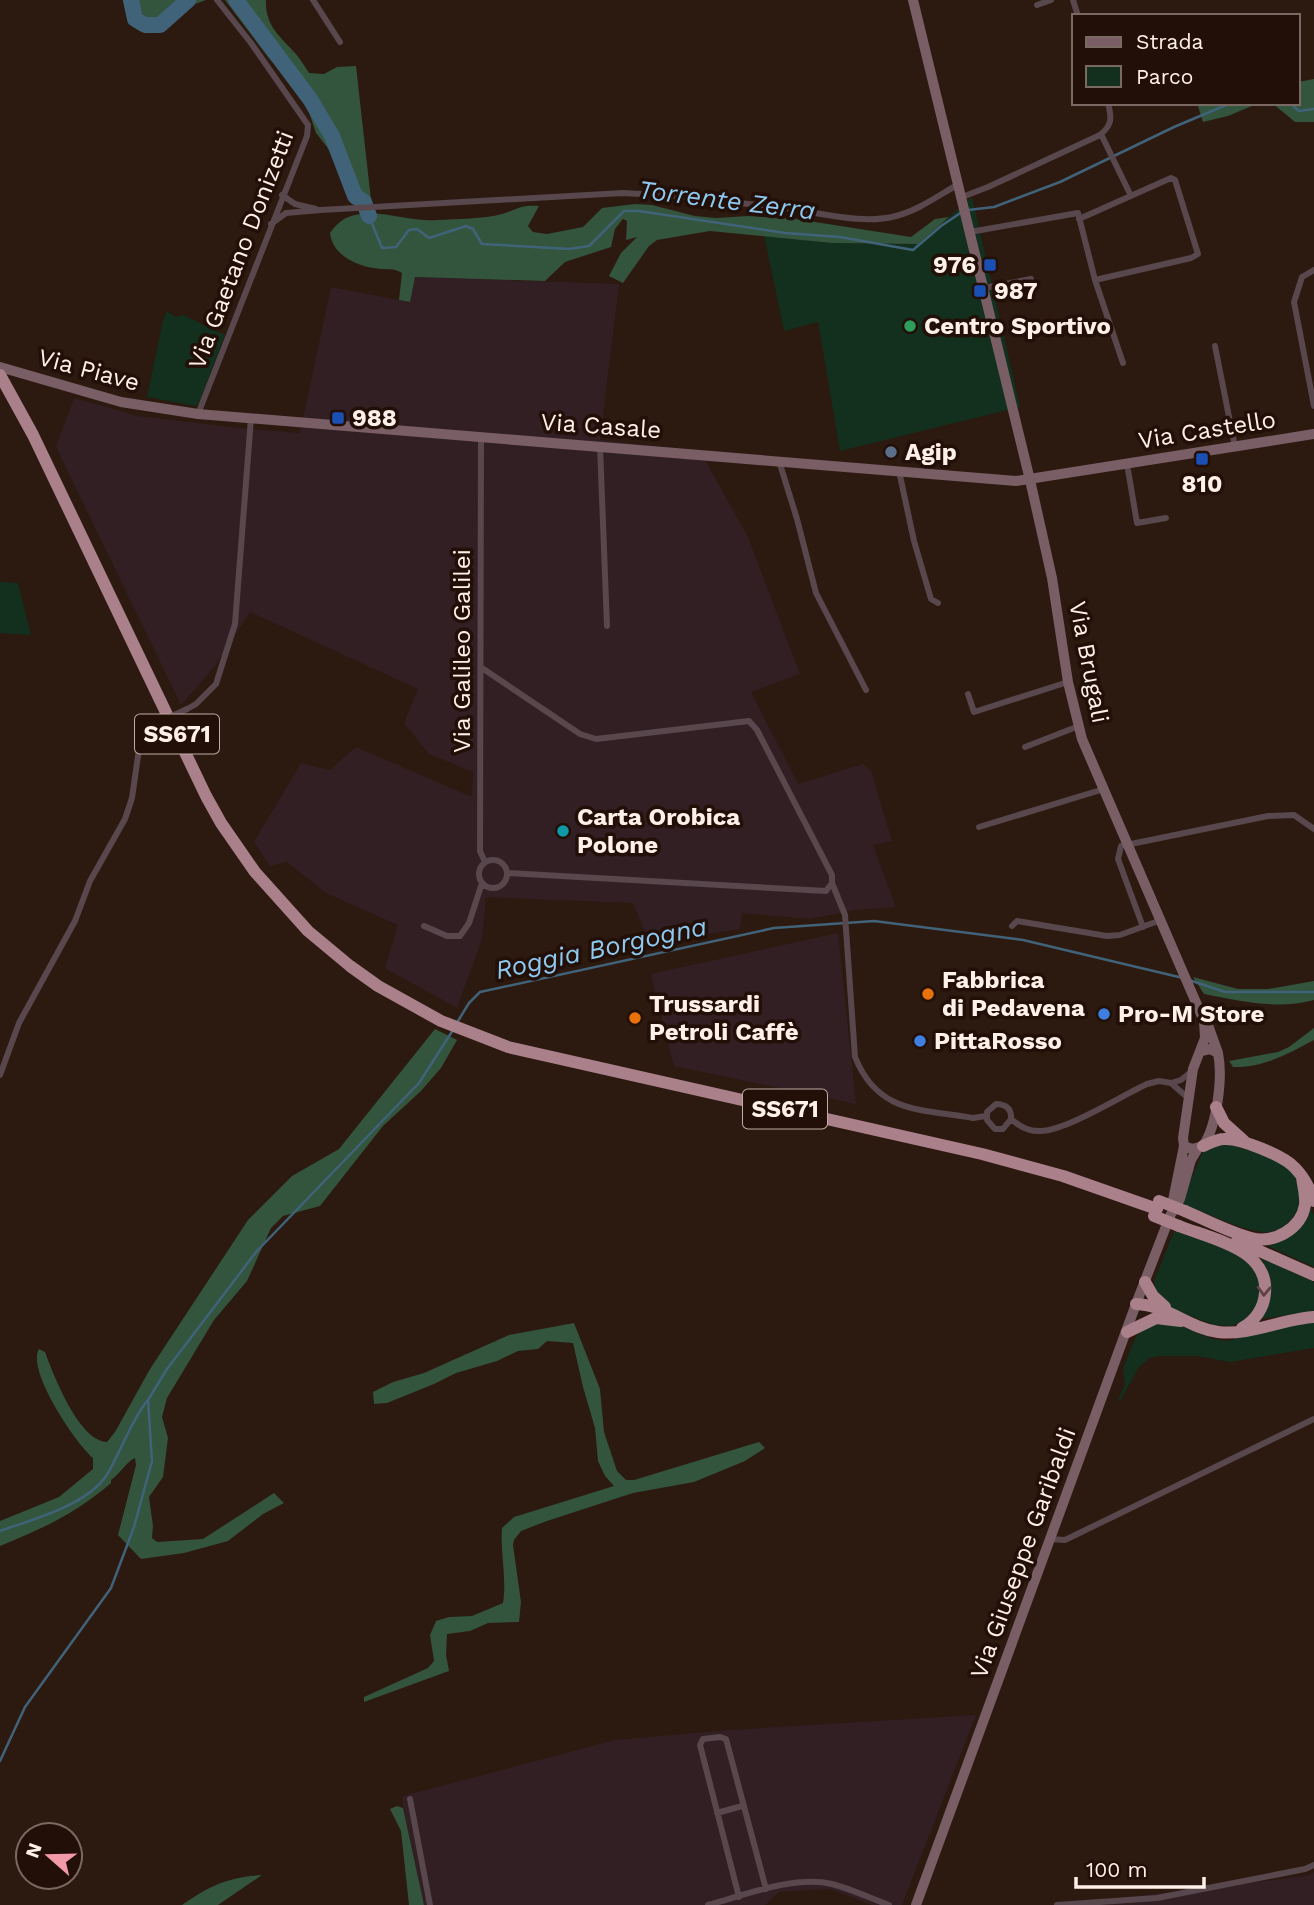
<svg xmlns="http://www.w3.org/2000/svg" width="1314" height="1905" viewBox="0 0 1314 1905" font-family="'Work Sans',sans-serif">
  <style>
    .industrial { fill: #321f24 }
    .green { fill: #12301d }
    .forest { fill: #33543d }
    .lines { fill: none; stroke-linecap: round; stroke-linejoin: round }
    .stream { stroke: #41637a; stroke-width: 2.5 }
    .river { stroke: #41637a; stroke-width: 16 }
    .street { stroke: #58474c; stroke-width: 6 }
    .secondary { stroke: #795e66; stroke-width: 10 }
    .highway { stroke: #aa808b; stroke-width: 12 }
    .street-bridge { stroke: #58474c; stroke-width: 6 }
    .highway-bridge { stroke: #aa808b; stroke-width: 12 }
    .oneway { stroke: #5f4242 }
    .transit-dot { fill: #1a4fb4; stroke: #220f07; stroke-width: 2.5 }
    .leisure-dot { fill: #2e9e5b; stroke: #220f07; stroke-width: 2.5 }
    .service-dot { fill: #5c6f8a; stroke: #220f07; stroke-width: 2.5 }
    .culture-dot { fill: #0f9aa8; stroke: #220f07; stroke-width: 2.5 }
    .food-dot { fill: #e8710a; stroke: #220f07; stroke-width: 2.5 }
    .shop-dot { fill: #3f7fe0; stroke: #220f07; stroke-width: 2.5 }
    .labels { text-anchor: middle; stroke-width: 7; stroke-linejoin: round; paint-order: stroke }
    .shield { fill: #220f07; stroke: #bdada6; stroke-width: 2 }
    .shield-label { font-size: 23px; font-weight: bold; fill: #fff1ea }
    .street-label { font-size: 24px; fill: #fff1ea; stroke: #220f07 }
    .poi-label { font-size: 24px; font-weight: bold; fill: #fff1ea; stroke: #220f07; text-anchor: start }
    .water-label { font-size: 26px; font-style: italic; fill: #8ec9f2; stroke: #220f07 }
  </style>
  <rect width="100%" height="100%" fill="#2c190f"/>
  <path class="industrial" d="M415,277l204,7 -19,156 100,11 48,86 52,137 -49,18 47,92 65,-20 8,7 21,70 -19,4 23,62 -40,3 -46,9 -68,-6 -2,16 -91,13 -16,-39 -147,-6 -4,42 -25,69 -72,-40 13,-43 -72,-32 -39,-31 -17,4 -16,-24 47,-79 29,7 26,-23 116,50 1,-25 -44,-18 -25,-31 14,-34 -168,-77 -35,54 -34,39 -125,-258 18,-49 64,18 100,12 62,5 31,-146 78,15z
    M838,933l18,171 -182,-38 -23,-92z
    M976,1715l-74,190h-30l-42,-16 -51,3 -14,13h-341l-21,-97v-12l212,-56 115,-10z
    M1314,1872v33h-252l244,-29z"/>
  <path class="green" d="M972,197l48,210 -180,44 -22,-129 -34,9 -20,-96 68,8 86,1z
    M167,311l8,6 8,-2 42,20 -26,68 -4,3 -48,-9 16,-77z
    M0,582l18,1 13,52 -31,-2z
    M1212,1145c8,0 18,-2 26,0 13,2 45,17 53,26 21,23 3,64 -29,61 -27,-4 -55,-19 -81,-29l22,-52z
    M1309,1206l5,9v52l-46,-21 10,-4z
    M1175,1229l74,29 13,27 -6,23 -13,14 -13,4 -16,-1 -44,-17 -15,-16 -1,-11z
    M1261,1258l53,24v29l-53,8c15,-21 11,-39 0,-61z
    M1314,1322v26l-84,14 -33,-6h-38l-9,2 -11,9 -19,34 -2,-1 7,-16 -2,-16 11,-27 6,-11 17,-7 25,3 30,13 16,2 35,-10z"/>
  <path class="forest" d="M132,0h74l-54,20 -8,-4z
    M225,0h41c-1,26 14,36 30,54 5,6 9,13 13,19l15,1 13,-7 19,-1 15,134 -17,2 -15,-28 -2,-14 -21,-27 -12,-35 -36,-41z
    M1314,79v43h-19l-23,-19h26v-21z
    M1197,103h62l-31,13 -25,6z
    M635,204l17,1 43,11 21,2 32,-2 48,3 115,18 24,-18 14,-2 -31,27 -86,-1 -122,-12 -53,9 -8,6 -26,37 -14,-7 12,-23 16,-16 -11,3 1,-19 -4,-2 -8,10 -4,18 -46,15 -20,19 -130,-4 -5,25 -11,-2 3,-27c-8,-5 -11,-3 -21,-4 -22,-2 -48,-12 -51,-36 6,-9 14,-16 25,-18 27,-6 55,7 82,5 20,-1 46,-1 65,-6 17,-5 17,-9 37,-8l-11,20 5,6 14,2 36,-7 19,-19z
    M1193,977l45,12h30l46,-8v19c-37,10 -73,1 -110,-6z
    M1314,1028v12c-26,14 -51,28 -81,27l-4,-6 49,-9 11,-5z
    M435,1029l22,11 -16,28 -20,23 -38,35 -63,80 -37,10 -12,12 -24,53 -33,39 -47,78 -5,19 6,21 -5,39 -14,20 4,29 -1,12 5,4 46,-3 71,-46 10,10 -21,11 -35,27 -44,12 -43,6 -23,-24 18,-70 -1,-7c-9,4 -15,16 -24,22v3c-36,31 -67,45 -111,63v-25l59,-24 34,-28v-11c-17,-14 -67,-88 -54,-109l6,3c9,24 34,89 62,90l8,-10 35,-63 98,-149 44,-44 47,-27z
    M574,1323l26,66 4,43 13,39 9,9h8l125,-38 6,6 -20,13 -51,21 -61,11 -86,28 -26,10 -7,9 -1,5 8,57 -2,20 -31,1 -18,8 -23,3 -1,21 3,16 -85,31v-5l64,-29 6,-7 -4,-26 6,-14 13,-4 23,-1 31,-13c4,-25 -3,-50 -1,-75l12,-11 100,-31 -9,-10 -7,-15 -3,-33 -12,-41 -10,-44 -26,-2 -9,8 -20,2 -21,10 -41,12 -22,11 -47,19 -13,1 -1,-12 20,-10 31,-9 85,-38z
    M397,1806l6,2 21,97h-15l-8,-74 -11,-22z
    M262,1875l-44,30h-36c27,-19 46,-28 80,-30z"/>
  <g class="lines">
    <path class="stream" d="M1290,103l9,8 15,-2
      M968,210l26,-3 66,-25 114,-55 57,-24
      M369,216l13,32 14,-1 13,-17 8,-1 12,9 37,-12 7,3 9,15 87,5 20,-3 35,-35h15l146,22 55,4 73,13 28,-24 21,-14
      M1189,980l36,12h89
      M458,1021l11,-18 11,-11 294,-64 100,-7 149,19 160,38
      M0,1531c33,-12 89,-26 108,-58 14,-24 22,-50 39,-72
      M0,1761l25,-54 86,-119 23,-61 18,-66 -4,-61 19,-31 89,-117 163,-169 34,-53"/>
    <path class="river" d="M131,0l4,19 10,6h15l28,-25
      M236,0l74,99 22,37 23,60 9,6 5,14"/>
    <path class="street" d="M313,0l27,42
      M1073,0l5,16
      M1037,5l14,-5
      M1101,134l30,62
      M282,195l13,9 21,5
      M962,197l26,-10 112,-52c12,-10 12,-16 8,-32
      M1079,219l92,-41 4,2 23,74 -7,4 -96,22
      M271,224l15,-11 35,-3 302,-17c56,2 111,9 166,16 34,4 74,16 107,7 23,-6 43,-21 63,-32
      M970,232l108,-19 17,67 28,83
      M1314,270l-12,7 -8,25 20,104
      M984,288l47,-9 2,13
      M1215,346l20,101
      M198,414l109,-278 1,-11 -57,-82 -34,-43
      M481,439l-1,412 5,11
      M600,446l7,180
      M779,461l18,58 19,74 50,97
      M1127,464l10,59 29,-5
      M899,471l15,70 17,58 7,4
      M482,668l98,66 16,5 153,-18 8,9 75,145v8l-6,8 -319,-18
      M968,694l6,18 94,-30
      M187,709l9,-5 20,-20 19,-60 16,-206
      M1025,747l54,-21
      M979,827l125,-38
      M479 874a14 14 0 1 1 28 0a14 14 0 1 1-28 0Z
      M832,883l13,32 10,142c23,57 66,52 118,61l13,-2
      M424,926l23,10h13l9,-13 13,-40
      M1012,926l5,-5 90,15 13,-1 41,-15
      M1143,927l-25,-68 3,-13 147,-30 26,-1 20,14
      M0,1075l19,-52 56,-102 15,-40 35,-62 7,-21 7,-49 5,-14 9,-10
      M1188,1098l-17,-15 10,-3 11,-9
      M1011,1119l-8,10h-8l-8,-9v-8l9,-8c10,0 16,5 15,15 9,8 18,13 30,12 26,-1 80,-35 106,-47l12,-3 12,2
      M1050,1539l15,1 249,-121
      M410,1799l20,106
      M717,1813l25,-7
      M739,1897l-39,-152 3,-6 17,-2 6,2 40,150
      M708,1905c36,-10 88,-30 124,-21 19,5 38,14 57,21
      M1057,1905l100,-7 148,-29 9,-4"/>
    <path class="secondary" d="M913,0l117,480 22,98 16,104 14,57 122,282 4,4 10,28
      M0,367l121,35 77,12 818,67 298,-47
      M1201,1051l9,-2 8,4c5,24 -1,73 -15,93l-11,3 -8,-3 -1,-8 10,-69 12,-31 -1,-17
      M1172,1205l12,-59
      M916,1905l220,-601 34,-88 10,-17 11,-39 6,-10"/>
    <path class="highway" d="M0,375l33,60 173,361 15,27 34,49 53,59 42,35 28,20 63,35 67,26 474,107 81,22 94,33
      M1216,1107l8,16 20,18
      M1203,1146c7,-3 14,-7 21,-7 17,-1 60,17 71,29 9,9 15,21 19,33
      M1185,1211c21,9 44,21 66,27 23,6 50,-9 54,-33 1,-9 -2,-19 -3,-28
      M1179,1226c33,13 90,23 86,67 -1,15 -10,28 -23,35
      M1237,1241l77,34
      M1145,1282l8,14 12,11
      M1136,1304c31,1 52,24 82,28 31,4 64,-13 96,-15
      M1127,1332l29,-14 25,3"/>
    <path class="street-bridge" d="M153,725l34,-16"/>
    <path class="highway-bridge" d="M1159,1201l26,10
      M1154,1216l25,10"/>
  </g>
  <defs><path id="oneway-chevron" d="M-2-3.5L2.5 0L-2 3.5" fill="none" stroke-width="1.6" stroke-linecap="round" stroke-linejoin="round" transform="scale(1.75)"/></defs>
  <use class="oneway" href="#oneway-chevron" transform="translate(1264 1291) rotate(92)"/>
  <g class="transit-dot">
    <rect x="983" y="258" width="14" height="14" rx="3.5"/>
    <rect x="973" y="284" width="14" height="14" rx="3.5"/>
    <rect x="331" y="411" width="14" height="14" rx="3.5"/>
    <rect x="1195" y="452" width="14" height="14" rx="3.5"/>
  </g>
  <circle class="leisure-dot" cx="910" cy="326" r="7"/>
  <circle class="service-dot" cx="891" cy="452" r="7"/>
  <circle class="culture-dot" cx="563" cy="831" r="7"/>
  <g class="food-dot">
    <circle cx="928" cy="994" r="7"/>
    <circle cx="635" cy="1018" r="7"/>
  </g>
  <g class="shop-dot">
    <circle cx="1104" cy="1014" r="7"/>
    <circle cx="920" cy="1041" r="7"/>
  </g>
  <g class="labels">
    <g class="shield">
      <rect x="135" y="714.5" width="84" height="39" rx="5"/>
      <rect x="743" y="1089.5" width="84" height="39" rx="5"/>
    </g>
    <g class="shield-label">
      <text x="177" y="742">SS671</text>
      <text x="785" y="1117">SS671</text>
    </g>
    <g class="street-label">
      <text transform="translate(241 250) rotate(-69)" y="8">Via Gaetano Donizetti</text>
      <text transform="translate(89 370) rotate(15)" y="8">Via Piave</text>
      <text transform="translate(601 426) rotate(4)" y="8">Via Casale</text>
      <text transform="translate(1207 430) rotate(-9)" y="8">Via Castello</text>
      <text transform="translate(462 651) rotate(-90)" y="8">Via Galileo Galilei</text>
      <text transform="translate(1089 662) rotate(79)" y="8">Via Brugali</text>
      <text transform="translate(1023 1553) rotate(-70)" y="8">Via Giuseppe Garibaldi</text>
    </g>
    <g class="poi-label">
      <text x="976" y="273" text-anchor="end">976</text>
      <text x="994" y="299">987</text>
      <text x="924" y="334">Centro Sportivo</text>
      <text x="352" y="426">988</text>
      <text x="905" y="460">Agip</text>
      <text x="1202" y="492" text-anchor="middle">810</text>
      <text x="577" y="825">Carta Orobica<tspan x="577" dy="28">Polone</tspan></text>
      <text x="942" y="988">Fabbrica<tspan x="942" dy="28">di Pedavena</tspan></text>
      <text x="649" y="1012">Trussardi<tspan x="649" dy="28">Petroli Caffè</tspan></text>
      <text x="1118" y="1022">Pro-M Store</text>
      <text x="934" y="1049">PittaRosso</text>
    </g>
    <g class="water-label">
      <text transform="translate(727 200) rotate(7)" y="9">Torrente Zerra</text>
      <text transform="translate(601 948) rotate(-12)" y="9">Roggia Borgogna</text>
    </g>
  </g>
  <rect x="1072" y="14" width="228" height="91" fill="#220f07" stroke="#7a6962" stroke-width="2"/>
  <rect x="1086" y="37" width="35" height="10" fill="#795e66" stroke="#7a6962" stroke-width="2"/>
  <text x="1136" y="49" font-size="21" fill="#fff1ea">Strada</text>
  <rect x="1086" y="66" width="35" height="21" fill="#12301d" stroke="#7a6962" stroke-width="2"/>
  <text x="1136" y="84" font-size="21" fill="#fff1ea">Parco</text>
  <g transform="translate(49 1856) rotate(290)"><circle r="33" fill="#220f07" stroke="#7a6962" stroke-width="2"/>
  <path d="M0-5L12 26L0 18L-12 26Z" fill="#f39aa9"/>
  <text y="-10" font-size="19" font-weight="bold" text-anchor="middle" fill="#fff1ea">N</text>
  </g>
  <path d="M1076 1877v10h128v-10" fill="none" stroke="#fff1ea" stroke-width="3.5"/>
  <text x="1086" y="1877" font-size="21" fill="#fff1ea" stroke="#220f07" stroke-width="5" paint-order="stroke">100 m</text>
</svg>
